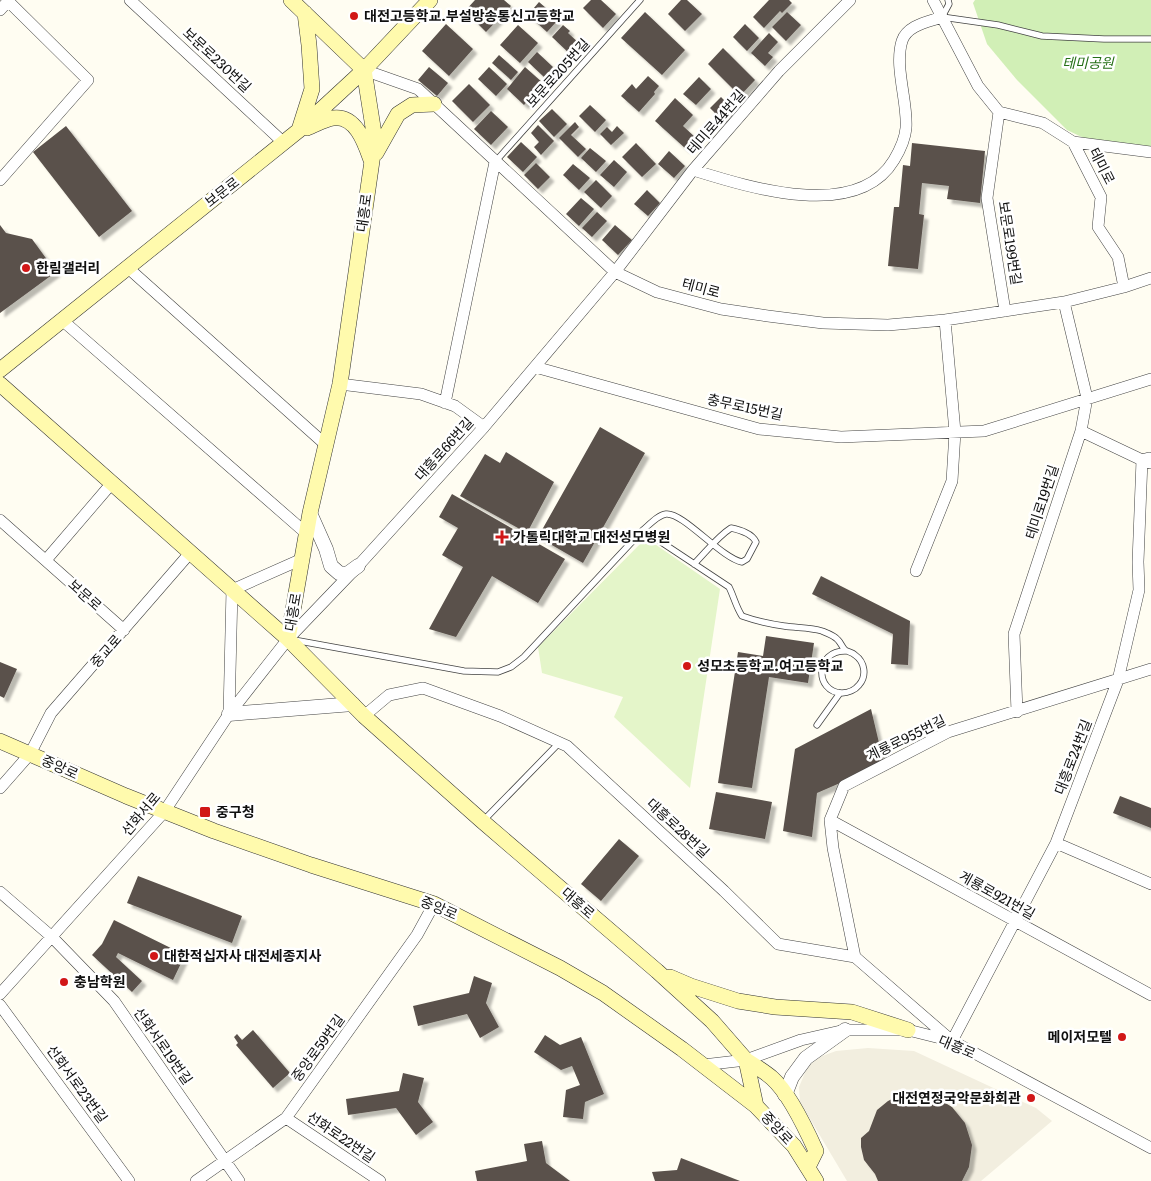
<svg xmlns="http://www.w3.org/2000/svg" width="1151" height="1181" viewBox="0 0 1151 1181" font-family="Literata,'Noto Sans KR',serif">
  <style>
    .green { fill: #d1efb6 }
    .pitch { fill: #e4f5c9 }
    .plaza { fill: #f2eedf }
    .building { fill: #5a514b; filter: url(#shadow) }
    .lines { fill: none; stroke-linecap: round; stroke-linejoin: round }
    .service-casing { stroke: #434343; stroke-width: 7 }
    .minor-casing { stroke: #434343; stroke-width: 12 }
    .tertiary-casing { stroke: #434343; stroke-width: 15 }
    .secondary-casing { stroke: #323232; stroke-width: 16 }
    .service { stroke: #fff; stroke-width: 5.5 }
    .minor { stroke: #fff; stroke-width: 11 }
    .tertiary { stroke: #fff; stroke-width: 14 }
    .secondary { stroke: #fffaad; stroke-width: 15 }
    .poi-dot { fill: #d11717; stroke: #fff; stroke-width: 2 }
    .labels { text-anchor: middle; stroke-width: 5; stroke-linejoin: round; paint-order: stroke }
    .poi-label { font-size: 14px; font-weight: bold; fill: #101010; stroke: #fff; text-anchor: start }
    .street-label { font-size: 14px; fill: #101010; stroke: #fff }
    .park-label { font-size: 14px; font-style: italic; fill: #267017; stroke: #fff }
  </style>
  <defs>
    <filter id="shadow"><feDropShadow dx="4.5" dy="4.5" stdDeviation="1" flood-color="#0004"/></filter>
  </defs>
  <rect width="100%" height="100%" fill="#fffdf2"/>
  <path class="green" d="M975,0h176v147l-40,4 -44,-21 -50,-50 -30,-36 -14,-41z"/>
  <path class="pitch" d="M646,538l74,51 -30,199 -76,-71 9,-20 -81,-24 -4,-26z"/>
  <path class="plaza" d="M868,1048l46,3 122,57 16,13 -71,60h-134l-47,-79 -1,-15 8,-19 10,-10 19,-7z"/>
  <path class="building" d="M475,0h29l7,6 -25,26 -21,-21z
    M591,0h10l15,14 -13,14 -20,-20z
    M681,0h6l15,14 -17,17 -17,-17z
    M769,0h20l3,3 -10,10 -2,-2 -16,17 -11,-11z
    M539,2l7,6 -2,2 13,11 -10,11 -19,-17z
    M645,12l40,38 -23,25 -41,-37z
    M787,12l14,13 -15,16 -14,-14z
    M446,24l27,25 -24,27 -27,-25z
    M745,24l14,14 -12,13 -14,-14z
    M518,25l20,18 -18,20 -20,-18z
    M563,25l7,6 -2,2 12,11 -9,11 -19,-18z
    M769,33l9,9 -10,11 5,4 -8,9 -14,-13z
    M723,48l32,32 -15,16 -32,-32z
    M537,52l16,15 -9,10 -16,-15z
    M499,55l19,17 -7,8 -19,-17z
    M429,67l19,16 -11,13 -19,-16z
    M489,67l18,17 -11,12 -18,-17z
    M525,67l18,16 -19,22 -17,-16z
    M648,76l11,10 -5,6 1,2 -16,18 -18,-16 11,-12 4,5z
    M699,77l12,12 -15,16 -13,-11z
    M469,84l21,21 -17,17 -21,-21z
    M721,97l14,14 -11,11 -14,-14z
    M675,98l18,17 -10,11 13,12 -10,11 -31,-28z
    M590,105l16,15 -11,12 -16,-16z
    M552,109l15,15 -13,13 -15,-16z
    M491,111l17,16 -17,18 -17,-16z
    M575,122l4,5 -8,8 15,14 -8,8 -19,-19z
    M538,125l16,16 -13,14 -7,-8 5,-5 -8,-9z
    M66,126l66,85 -33,26 -66,-85z
    M617,126l7,7 -13,12 -11,-11 7,-7 5,5z
    M521,142l16,15 -14,15 -16,-15z
    M636,143l20,21 -14,13 -20,-20z
    M912,143l73,8 -5,52 -33,-4 2,-13 -27,-3 -3,31 5,1 -6,54 -30,-3 6,-59h5l4,-42 7,1z
    M590,148l16,13 -10,11 -15,-14z
    M669,151l16,15 -11,12 -16,-14z
    M614,160l13,12 -13,15 -14,-12z
    M536,163l14,14 -12,12 -14,-14z
    M573,164l17,14 -11,12 -16,-15z
    M596,180l16,16 -11,12 -17,-16z
    M647,190l13,13 -12,13 -14,-12z
    M581,198l13,11 -15,17 -13,-12z
    M597,212l10,9 -15,16 -10,-9z
    M0,225l6,8 26,6 24,33 -56,41z
    M615,225l17,15 -14,15 -16,-15z
    M600,427l45,26 -62,110 -45,-26z
    M506,452l48,30 -27,51 -67,-37 25,-42 15,9z
    M452,494l113,65 -27,44 -46,-27 -36,61 -27,-8 34,-62 -21,-12 16,-27 -19,-11z
    M821,576l89,45 -2,44 -17,-1 2,-30 -81,-40z
    M766,636l48,7 -6,40 -39,-6 -17,111 -34,-5 20,-131 25,4z
    M0,662l17,7 -13,29 -4,-2z
    M871,709l13,55 -67,29 -5,44 -29,-6 12,-82z
    M716,792l56,10 -7,37 -56,-10z
    M1120,796l31,12v20l-38,-15z
    M619,839l20,17 -38,45 -20,-17z
    M138,876l104,40 -10,27 -105,-40z
    M114,920l71,35 -12,25 -55,-27 -2,4 26,24 -10,11 -40,-37 10,-11z
    M474,976l18,7 -6,20 13,24 -19,11 -13,-24 -49,12 -5,-20 56,-13z
    M253,1030l37,43 -17,15 -37,-43 2,-2 -4,-6 3,-3 5,6z
    M545,1035l15,10 21,-8 23,57 -19,8 -2,17 -20,-2 3,-27 14,-5 -8,-19 -11,4 -27,-18z
    M403,1073l21,5 -6,24 15,20 -17,13 -20,-27 -48,7 -2,-16 53,-8z
    M915,1092l17,3 20,12 13,16 7,22 -3,22 -7,14h-84l-3,-7 -11,-14 -3,-13v-9l8,-7 8,-21 11,-9 12,-6z
    M542,1141l4,22 24,18h-93l-2,-10 52,-10 -3,-17z
    M681,1158l59,23h-85l-3,-9 25,-2z"/>
  <g class="lines">
    <defs>
      <path id="service" d="M948,0l1,4 -7,13 56,8 44,11 62,3h47
        M495,162l145,-162
        M643,530l86,57c5,10 7,20 13,29 14,5 28,8 42,10 12,2 26,1 38,5 5,2 13,5 16,9 3,3 4,7 7,10 3,2 7,2 10,5 10,7 12,21 4,30 -4,5 -11,8 -17,8 -28,-1 -27,-43 4,-42
        M294,640l170,31 34,1 13,-5 13,-10 119,-127c7,-6 15,-15 23,-16 17,-2 55,44 76,48l5,-3 9,-17c-4,-9 -16,-12 -25,-14 -14,9 -25,24 -37,36
        M817,725l23,-32
        M484,820l75,-77"/>
      <path id="minor" d="M130,0l154,143
        M933,0l45,86 21,26 -12,86 18,113
        M0,10l9,-10
        M364,70l54,19 197,183 42,20 64,17 47,7 55,7 65,2 57,-5 119,-18 60,-15 27,-9
        M999,112l44,11 30,19 78,10
        M1073,142l28,55 -3,30 20,30 6,30
        M693,170c55,17 164,52 201,-10 6,-10 11,-20 12,-32 2,-26 -12,-61 -4,-87 5,-16 26,-19 40,-24
        M0,180l88,-100 -80,-79
        M127,267l199,178
        M62,320l245,214
        M535,367l224,62 82,8 143,-6 167,-52
        M340,384l81,10 34,12 29,21
        M445,403l50,-241
        M1081,431l61,29 7,-2
        M0,520l124,110
        M46,560l66,-77
        M916,571l36,-90 3,-49 -10,-112
        M1017,712l-3,-78 67,-203 6,-33 -23,-96
        M229,714l3,-124 70,-31
        M364,716l25,-21 34,-7 77,28 67,30 157,145 54,53 77,13 97,84 104,-198 62,-163 21,-90 -1,-28 4,-102 9,3
        M0,788l30,-34 21,-41 139,-160
        M830,820l321,175
        M1056,843l95,41
        M0,892l52,45 62,64 125,180
        M855,957l-22,-109 -3,-28 14,-34 104,-54 203,-63
        M0,994l164,-182 65,-98 59,-75 70,-73 126,-139 131,-155 78,-102 86,-99 71,-71
        M0,1005l129,176
        M703,1065l43,-5 55,-20 44,-10h63l44,11 199,107
        M286,1118l94,63
        M196,1181l90,-63 131,-183 17,-31"/>
      <path id="tertiary" d="M310,513l16,36 5,17 8,7 8,1 11,-8
        M229,714l124,-10
        M785,1095l7,-18 14,-19 39,-28"/>
      <path id="secondary" d="M307,128c8,-3 18,-9 26,-10 23,-3 32,25 38,42
        M299,130l13,-41 -3,-44 -4,-32
        M376,153l22,-39 14,-9 22,-1
        M0,370l298,-239 66,-61 66,-70
        M0,384l288,255 76,77 118,105 175,150 55,50 34,39 10,46
        M288,639l22,-126 30,-129 35,-244 -11,-70 -73,-70
        M0,741l126,55 88,35 97,34 123,39 126,64 43,25 79,56 74,57 38,40 22,35
        M670,977l21,9 47,15 37,6 77,5 56,18
        M746,1060c9,6 18,11 26,18 17,15 35,53 44,73l-8,16"/>
    </defs>
    <use href="#service" class="service-casing"/>
    <use href="#minor" class="minor-casing"/>
    <use href="#tertiary" class="tertiary-casing"/>
    <use href="#secondary" class="secondary-casing"/>
    <use href="#service" class="service"/>
    <use href="#minor" class="minor"/>
    <use href="#tertiary" class="tertiary"/>
    <use href="#secondary" class="secondary"/>
  </g>
  <g class="poi-dot">
    <circle cx="354" cy="16" r="5"/>
    <circle cx="26" cy="268" r="5"/>
    <path d="M499.5 529.5h5v5h5v5h-5v5h-5v-5h-5v-5h5z"/>
    <circle cx="687" cy="666" r="5"/>
    <rect x="199" y="806" width="12" height="12" rx="2.5"/>
    <circle cx="154" cy="956" r="5"/>
    <circle cx="64" cy="982" r="5"/>
    <circle cx="1122" cy="1037" r="5"/>
    <circle cx="1031" cy="1098" r="5"/>
  </g>
  <g class="labels">
    <g class="poi-label">
      <text x="364" y="21">대전고등학교.부설방송통신고등학교</text>
      <text x="36" y="273">한림갤러리</text>
      <text x="513" y="542">가톨릭대학교 대전성모병원</text>
      <text x="697" y="671">성모초등학교.여고등학교</text>
      <text x="216" y="817">중구청</text>
      <text x="164" y="961">대한적십자사 대전세종지사</text>
      <text x="74" y="987">충남학원</text>
      <text x="1112" y="1042" text-anchor="end">메이저모텔</text>
      <text x="1021" y="1103" text-anchor="end">대전연정국악문화회관</text>
    </g>
    <g class="street-label">
      <text transform="translate(217 60) rotate(43)" y="5">보문로230번길</text>
      <text transform="translate(558 73) rotate(-48)" y="5">보문로205번길</text>
      <text transform="translate(716 122) rotate(-49)" y="5">테미로44번길</text>
      <text transform="translate(1102 166) rotate(63)" y="5">테미로</text>
      <text transform="translate(222 192) rotate(-38)" y="5">보문로</text>
      <text transform="translate(364 213) rotate(-82)" y="5">대흥로</text>
      <text transform="translate(1010 243) rotate(81)" y="5">보문로199번길</text>
      <text transform="translate(701 288) rotate(15)" y="5">테미로</text>
      <text transform="translate(745 407) rotate(12)" y="5">충무로15번길</text>
      <text transform="translate(444 449) rotate(-48)" y="5">대흥로66번길</text>
      <text transform="translate(1042 502) rotate(-72)" y="5">테미로19번길</text>
      <text transform="translate(85 595) rotate(42)" y="5">보문로</text>
      <text transform="translate(293 612) rotate(-80)" y="5">대흥로</text>
      <text transform="translate(106 651) rotate(-49)" y="5">중교로</text>
      <text transform="translate(906 738) rotate(-26)" y="5">계룡로955번길</text>
      <text transform="translate(1073 757) rotate(-69)" y="5">대흥로24번길</text>
      <text transform="translate(60 767) rotate(24)" y="5">중앙로</text>
      <text transform="translate(141 814) rotate(-50)" y="5">선화서로</text>
      <text transform="translate(678 828) rotate(43)" y="5">대흥로28번길</text>
      <text transform="translate(997 895) rotate(29)" y="5">계룡로921번길</text>
      <text transform="translate(578 903) rotate(41)" y="5">대흥로</text>
      <text transform="translate(439 908) rotate(23)" y="5">중앙로</text>
      <text transform="translate(163 1046) rotate(55)" y="5">선화서로19번길</text>
      <text transform="translate(957 1047) rotate(23)" y="5">대흥로</text>
      <text transform="translate(318 1048) rotate(-54)" y="5">중앙로59번길</text>
      <text transform="translate(77 1084) rotate(54)" y="5">선화서로23번길</text>
      <text transform="translate(777 1128) rotate(47)" y="5">중앙로</text>
      <text transform="translate(341 1137) rotate(34)" y="5">선화로22번길</text>
    </g>
    <g class="park-label">
      <text x="1088" y="68">테미공원</text>
    </g>
  </g>
</svg>
